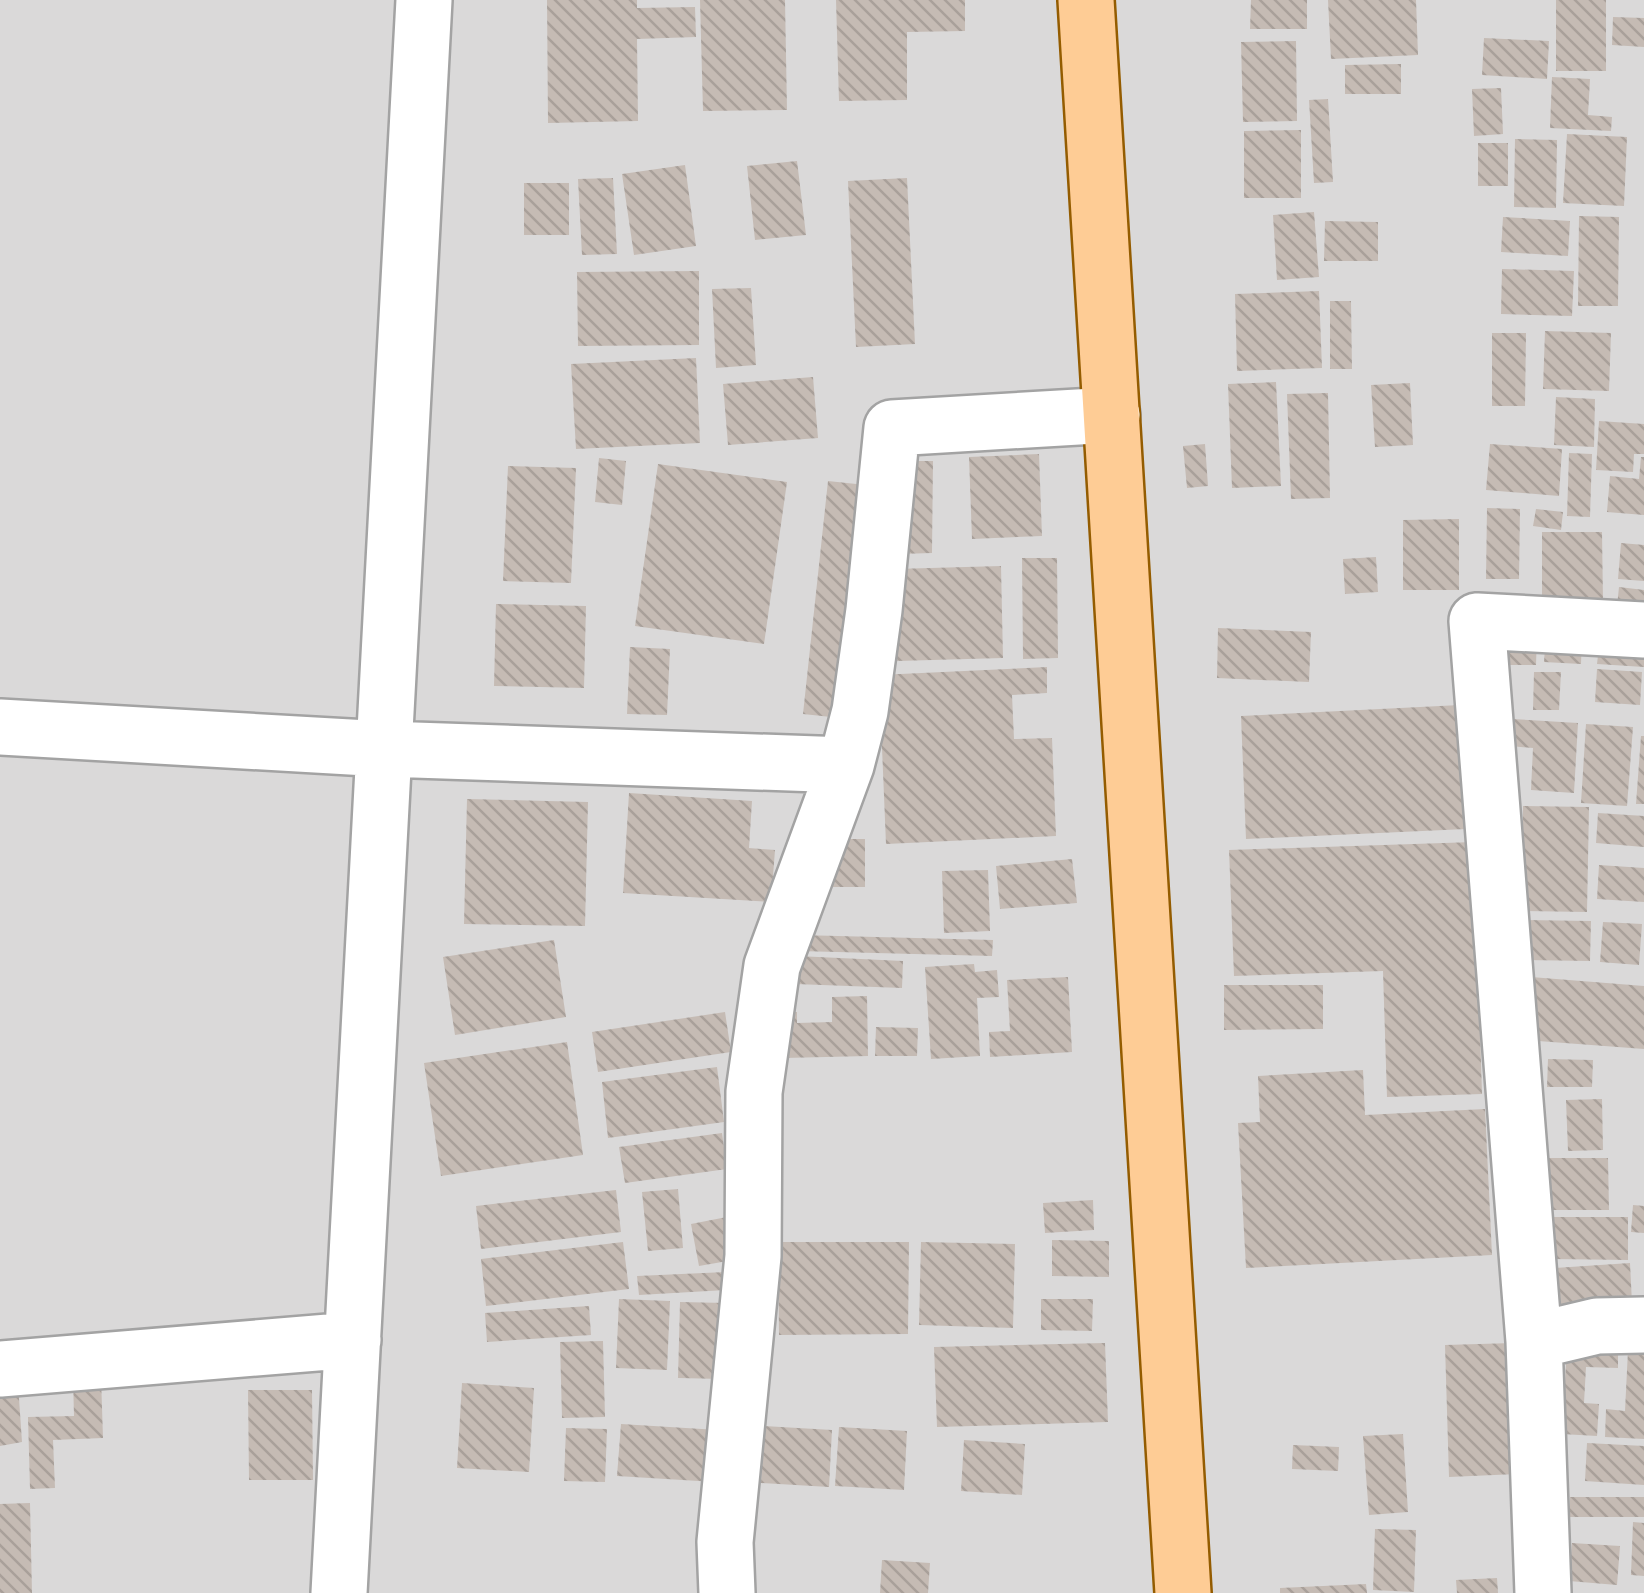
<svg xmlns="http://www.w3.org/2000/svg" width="1644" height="1593" viewBox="0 0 1644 1593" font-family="'Fira Sans',sans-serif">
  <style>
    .residential { fill: #dad9d9 }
    .building { fill: url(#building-back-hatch) }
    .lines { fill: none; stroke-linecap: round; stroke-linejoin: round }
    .minor-casing { stroke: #a3a3a3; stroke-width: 60 }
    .major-casing { stroke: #945c00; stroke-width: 60 }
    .minor { stroke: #fff; stroke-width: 55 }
    .major { stroke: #fecc95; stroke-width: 55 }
  </style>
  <defs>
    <pattern id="building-back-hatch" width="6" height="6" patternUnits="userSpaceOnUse" patternTransform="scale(2.5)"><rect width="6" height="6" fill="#c5bbb4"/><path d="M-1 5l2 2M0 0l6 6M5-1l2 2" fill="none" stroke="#a9a09a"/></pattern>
  </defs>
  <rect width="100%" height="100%" fill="#eee9e1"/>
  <path class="residential" d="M0,0h1644v1593h-1644z"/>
  <path class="building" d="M547,0h90v8l58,-1 1,30 -59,2 1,82 -90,2z
    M700,0h85l2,110 -84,1z
    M836,0h129v31l-58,1v68l-68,1z
    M1251,0h56v29h-57z
    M1328,0h88l2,55 -87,4z
    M1556,0h50v71h-50z
    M1613,17l31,1v29l-32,-2z
    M1484,38l65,3 -2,38 -65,-4z
    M1296,41l1,80 -54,1 -2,-80z
    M1401,64v30h-56v-29z
    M1552,77l38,2 -2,36 24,2 -1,14 -61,-3z
    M1501,88l2,46 -29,2 -2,-47z
    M1328,99l5,83 -19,1 -5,-83z
    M1301,130v68h-57v-67z
    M1567,134l60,3 -3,69 -61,-3z
    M1515,139l42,1 -1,68 -42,-1z
    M1478,143h30v43h-30z
    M797,161l9,74 -51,5 -8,-74z
    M685,165l11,81 -62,9 -12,-81z
    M613,178l4,76 -35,1 -4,-76z
    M907,178l8,166 -59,3 -8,-166z
    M524,183h45v52h-45z
    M1314,212l5,65 -42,3 -4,-65z
    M1579,216l40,1 -1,89h-40z
    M1503,217l67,4 -2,35 -67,-4z
    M1325,221l53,1v39h-54z
    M1502,269l72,2 -2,45 -71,-2z
    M699,271v74l-121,1 -1,-74z
    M751,288l5,77 -40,3 -4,-79z
    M1319,291l3,77 -85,3 -2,-77z
    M1330,301h21l1,68h-22z
    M1545,331l66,2 -2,58 -66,-2z
    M1492,333h34l-1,73h-33z
    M696,358l4,85 -124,6 -5,-85z
    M813,377l5,61 -90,7 -5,-61z
    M1276,382l5,104 -49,2 -4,-104z
    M1410,383l3,62 -38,2 -4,-62z
    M1328,393l2,105 -39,1 -4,-105z
    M1556,397l39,2 -1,48 -40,-2z
    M1599,421l45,3v30h-10l-1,18 -37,-2z
    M1205,444l3,42 -21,2 -4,-42z
    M1490,444l72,5 -3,47 -73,-6z
    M1569,453l23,1 -2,63 -23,-1z
    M1039,454l3,82 -70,3 -3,-82z
    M1641,457h3v58l-37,-3 3,-36 29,3z
    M599,458l27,3 -4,44 -27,-3z
    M901,461h32l-1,92 -32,1z
    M658,464l129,18 -23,162 -129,-18z
    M508,466l68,2 -5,115 -68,-2z
    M828,481l47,5 -25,233 -47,-5z
    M1487,508l33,1 -1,70h-33z
    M1536,509l27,3 -2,18 -28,-4z
    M1459,519v71h-56v-70z
    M1542,532h60l1,70h-61z
    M1621,543l23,2v36l-26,-2z
    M1376,557l2,35 -33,2 -2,-35z
    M1022,558h35l1,100 -35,1z
    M1001,566l2,92 -106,3 -2,-92z
    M1619,587l25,3v28l-28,-2z
    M496,604l90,2 -2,82 -90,-2z
    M1218,628l93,4 -2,50 -92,-4z
    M1546,633l36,1 -1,30 -37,-2z
    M1505,634h32l-1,31h-31z
    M1600,638l44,3v26l-47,-3z
    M630,647l40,2 -3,66 -40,-1z
    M1047,667v26l-35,2 2,44 38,-1 4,98 -170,8 -7,-169z
    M1597,669l45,3 -2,33 -45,-3z
    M1534,672h27l-2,38h-26z
    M1460,705l6,124 -220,10 -5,-123z
    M1512,719l66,4 -4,70 -43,-3 2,-42 -23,-2z
    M1586,724l47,3 -6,79 -46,-3z
    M1641,736h3v68h-8z
    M629,793l123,8 -3,47 26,2 -4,52 -148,-9z
    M467,799l121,3 -3,124 -121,-2z
    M1523,806l66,1 -2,105 -65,-1z
    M1598,813l46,3v31l-48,-4z
    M828,839h37v48h-38z
    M1474,842l8,252 -95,3 -4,-126 -149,5 -5,-126z
    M1072,859l5,44 -77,6 -4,-43z
    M1599,865l45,3v34l-47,-3z
    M988,870l2,61 -46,2 -2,-62z
    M1522,920l69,1 -1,40 -69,-1z
    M1603,922l39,2 -3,41 -39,-3z
    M799,935l194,5 -1,16 -194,-5z
    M554,940l12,77 -111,18 -12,-78z
    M797,956l106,5 -1,27 -107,-4z
    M974,964l1,8 22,-2 2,27 -22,1 3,58 -49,3 -6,-92z
    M1068,977l4,75 -82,5 -1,-25 21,-1 -3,-51z
    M1531,977l113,9v63l-119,-9z
    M1224,985h99v44l-99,1z
    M867,996l1,60 -84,2v-47l13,1v11l35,-1v-25z
    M725,1012l6,40 -133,20 -6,-40z
    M876,1027l42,1 -1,28h-42z
    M567,1042l16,113 -142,21 -17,-113z
    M1548,1059l45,1 -1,27h-45z
    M717,1067l7,55 -116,16 -6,-56z
    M1363,1070l2,45 120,-6 7,146 -246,13 -8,-145 22,-1 -2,-46z
    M1602,1099l1,51 -35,1 -2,-51z
    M722,1133l5,36 -102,14 -6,-36z
    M1545,1158h63l1,52h-64z
    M678,1189l5,59 -35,3 -6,-59z
    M616,1190l5,42 -140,17 -5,-43z
    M1093,1200l1,30 -49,3 -2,-30z
    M1633,1205l11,1v27l-13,-1z
    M732,1216l7,43 -40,7 -8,-42z
    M1551,1217h77v43l-77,-1z
    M1052,1240l57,1v36l-57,-1z
    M623,1242l6,47 -143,17 -5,-47z
    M778,1242h131l-1,92 -129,1z
    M921,1242l94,2 -2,84 -94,-3z
    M1630,1263l2,40 -75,3 -2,-38z
    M726,1272v18l-87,5 -2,-19z
    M619,1299l51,2 -3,69 -51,-2z
    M1041,1299h52l-1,32 -51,-1z
    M680,1302l46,1 -3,76 -45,-1z
    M589,1306l2,29 -104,7 -2,-29z
    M603,1341l2,76 -43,1 -2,-76z
    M1105,1343l3,79 -171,5 -3,-80z
    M1513,1343l4,131 -68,3 -4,-132z
    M1567,1346l51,2v20l-32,-1 -2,36 15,1 -2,32 -35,-2z
    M1628,1350l16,1v88l-39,-2 1,-28 19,2z
    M101,1377l2,61 -50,2 2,48 -25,1 -2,-72 46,-1 -1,-38z
    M462,1383l72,5 -5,84 -72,-4z
    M18,1384l4,58 -22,4v-60z
    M248,1390h64l1,90h-64z
    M621,1424l97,6 -3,52 -98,-6z
    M764,1426l68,4 -3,57 -68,-4z
    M839,1427l68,4 -3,59 -69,-4z
    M566,1428l41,1 -2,53 -41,-1z
    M1403,1434l5,78 -39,3 -6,-79z
    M964,1440l61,4 -3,51 -61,-4z
    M1587,1443l57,3v39l-59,-4z
    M1293,1445l46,2 -1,24 -46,-2z
    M1570,1497h74v20h-74z
    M30,1503l2,90h-32v-89z
    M1633,1522l11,1v53l-13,-1z
    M1375,1529l41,1 -2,62 -41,-2z
    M1572,1543l48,3 -3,39 -48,-4z
    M882,1560l48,3 -2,30h-48z
    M1497,1578l1,15h-41l-1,-13z
    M1366,1584l1,9h-87v-5z"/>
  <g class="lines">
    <defs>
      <path id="minor" d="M0,727l385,22 461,16
        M1534,1341l63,-15 47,-1
        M0,1369l353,-29
        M339,1593l85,-1593
        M727,1593l-2,-51 28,-286 1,-164 18,-126 74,-201 14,-54 14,-101 18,-182 220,-13
        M1543,1593l-9,-252 -57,-720 167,9"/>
      <path id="major" d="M1086,0l97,1593"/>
    </defs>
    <use href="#minor" class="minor-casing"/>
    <use href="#major" class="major-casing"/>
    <use href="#minor" class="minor"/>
    <use href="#major" class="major"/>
  </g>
</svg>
